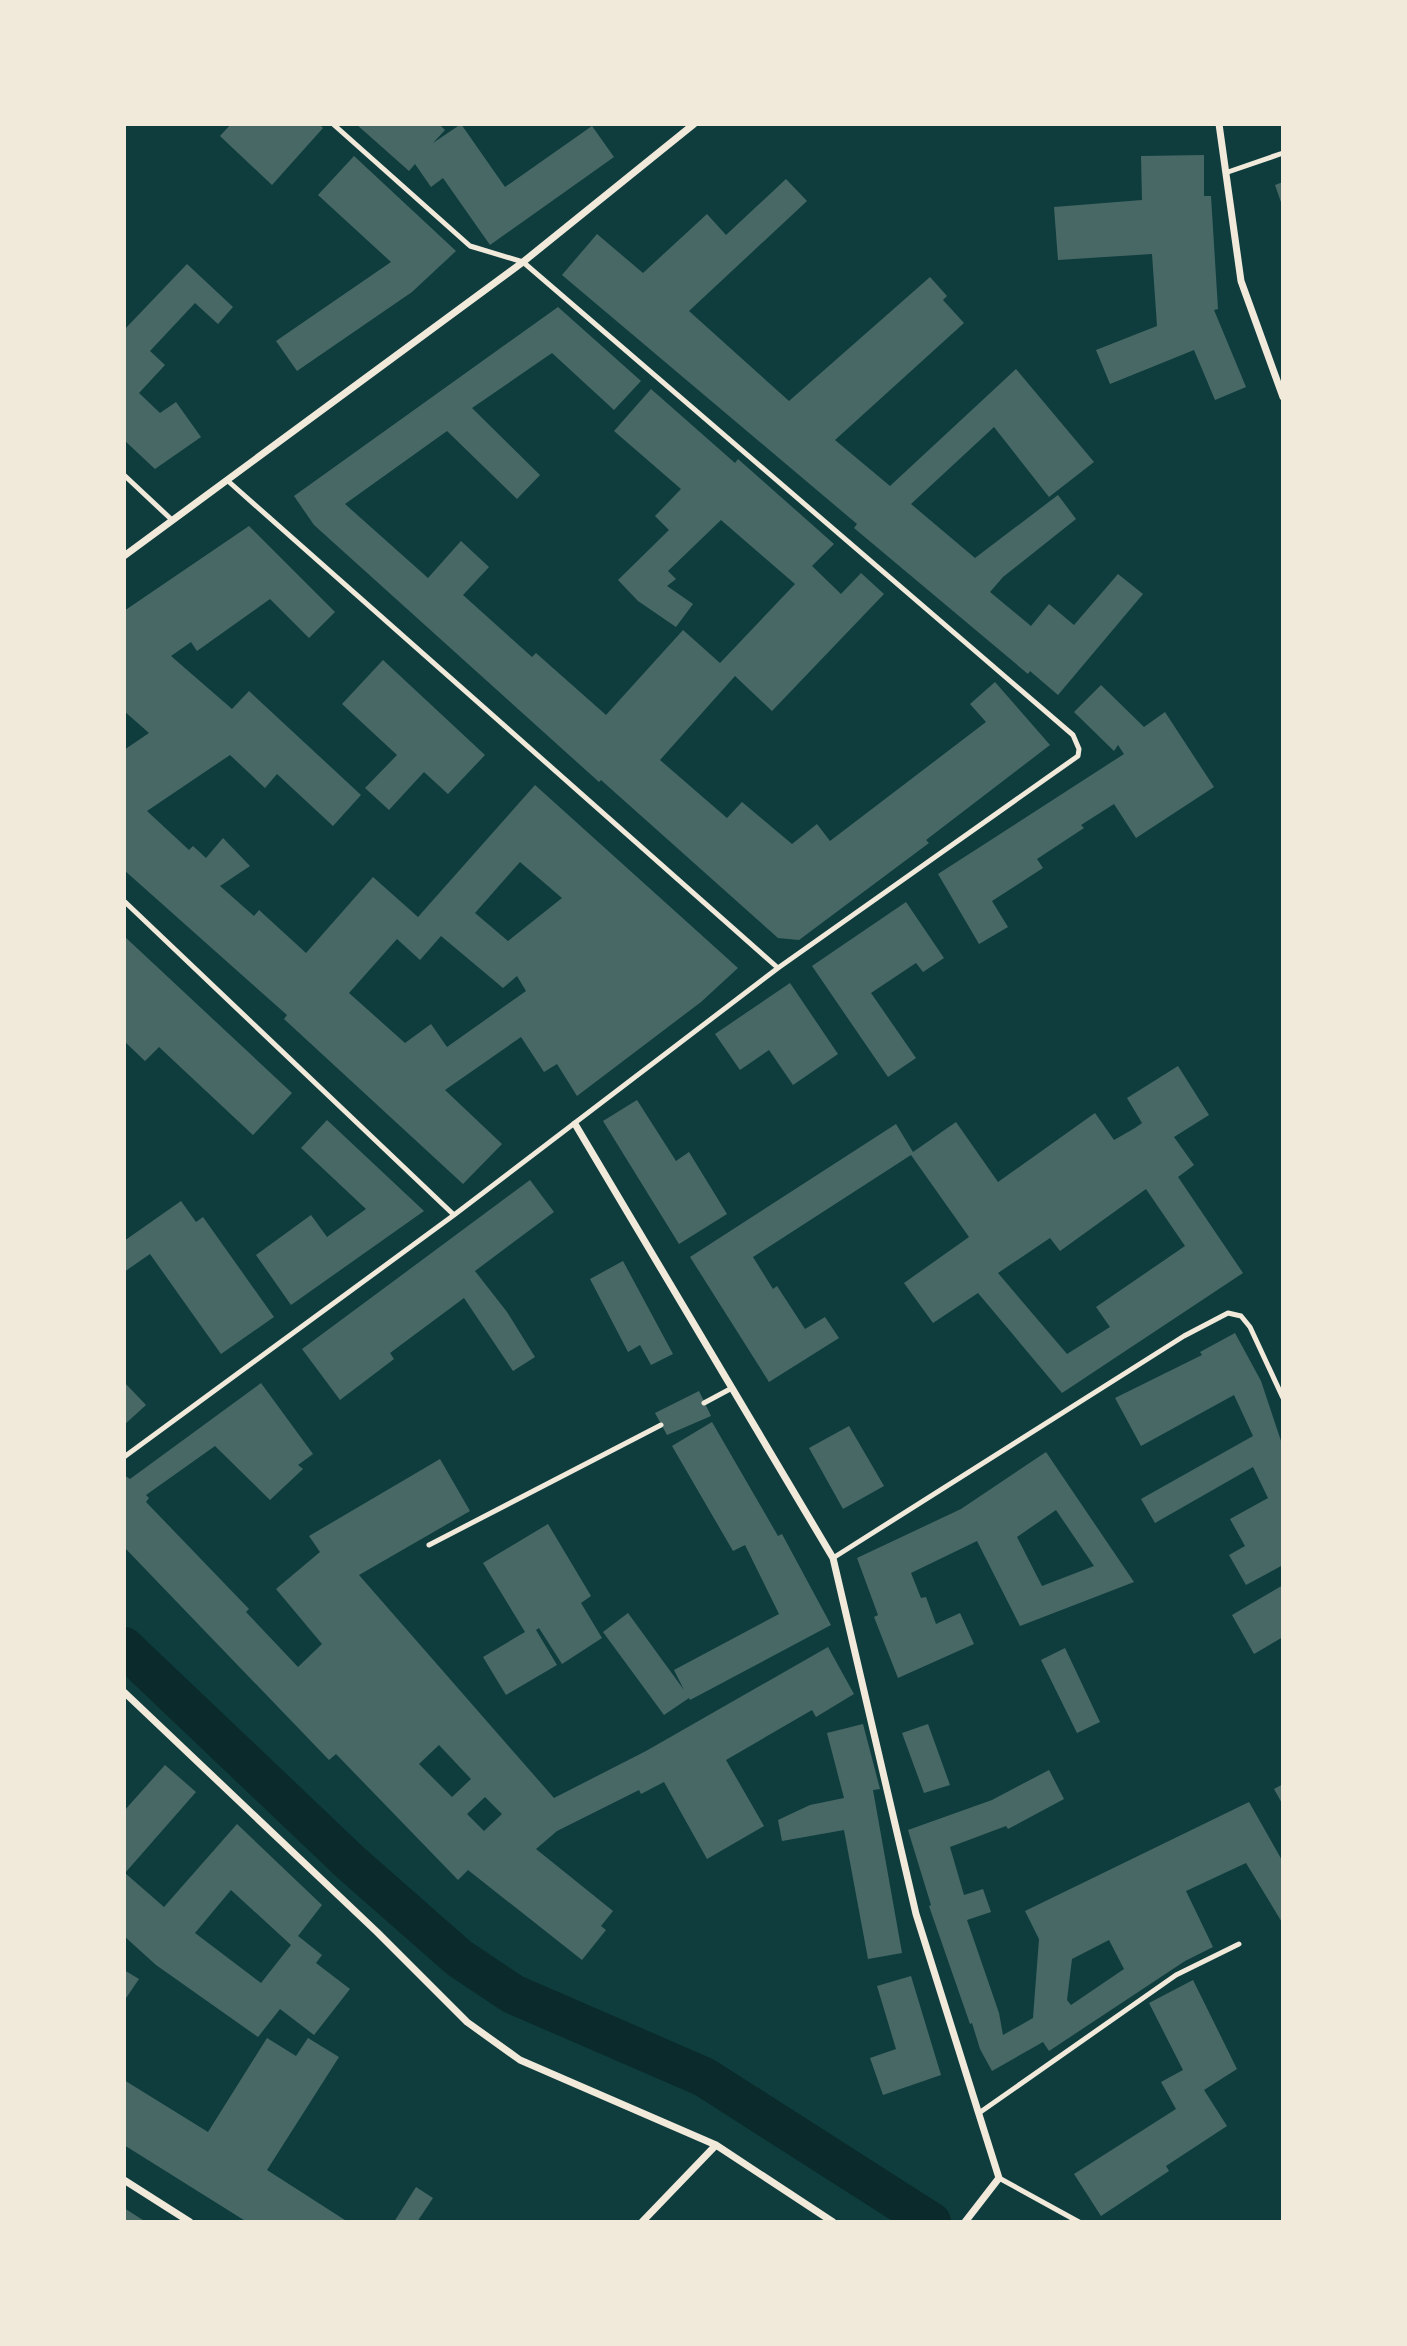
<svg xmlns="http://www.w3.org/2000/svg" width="1407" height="2346" viewBox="0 0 1407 2346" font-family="'Libre Baskerville',serif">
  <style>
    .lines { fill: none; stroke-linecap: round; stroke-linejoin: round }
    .canal { stroke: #0a2a2b; stroke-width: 40 }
    .building { fill: #486865; fill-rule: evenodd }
    .service { stroke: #f1e9da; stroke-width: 5 }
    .minor { stroke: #f1e9da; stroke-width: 7 }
  </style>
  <rect width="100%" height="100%" fill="#0f3d3e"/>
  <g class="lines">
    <path class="canal" d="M124,1647l227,216 108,95 54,36 191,83 227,145"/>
  </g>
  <path class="building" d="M231,124h88l4,4 -51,57 -52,-49z
    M356,124h83l6,6 -12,13 28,-19 44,63 87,-61 22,31 -124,88 -47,-67 -12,9 -16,-23 -6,7z
    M1204,155v41h7l7,113 -4,1 32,77 -31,13 -21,-50 -84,34 -14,-34 61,-24 -5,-72 -94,6 -4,-53 88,-7 -1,-44z
    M354,156l102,95 -44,41 -115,79 -21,-30 115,-79 -73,-67z
    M786,179l21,22 -118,110 100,90 141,-124 17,19 -4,4 21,23 -129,117 55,46 126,-117 78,93 -45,35 -55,-70 -83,77 64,54 83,-63 18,24 -73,58 -13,15 41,34 18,-22 25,21 44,-51 25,20 -85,101 -28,-24 -2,3 -174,-146 3,-4 -295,-249 35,-41 46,39 64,-59 19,21z
    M1283,182v23h-1l-7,-20z
    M187,264l46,43 -15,17 -23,-21 -45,48 15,14 -26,28 21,20 16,-11 25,35 -46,32 -31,-29v-110z
    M558,307l83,74 -27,29 -62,-57 -80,55 68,67 -23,24 -70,-68 -102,73 83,74 33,-37 28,26 -26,28 69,62 4,-4 70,62 77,-85 37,33 75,-79 -74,-64 -53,51 8,8 -9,7 26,18 -17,23 -38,-26 -20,-21 51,-50 -14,-14 26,-27 -67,-58 37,-42 84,74 3,-4 96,85 -22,22 29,28 20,-21 23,21 -112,117 -37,-35 -75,84 67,58 15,-16 50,42 25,-20 13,17 156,-119 -16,-18 25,-22 55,63 -124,95 3,3 -130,97 -21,-2 -177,-158 -2,2 -285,-257 -20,-29z
    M249,526l86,86 -26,26 -39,-39 -73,52 -6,-9 -20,14 61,53 17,-18 112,104 -28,31 -56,-52 -12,14 -35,-33 -83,56 42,39 4,-4 13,12 17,-20 27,28 -30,20 34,30 5,-6 47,43 67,-76 45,40 117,-132 203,183 -37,34 -124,94 -20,-32 -13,8 -23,-35 -76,53 57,54 -39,40 -179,-165 3,-4 -163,-145v-120l25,-17 -25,-22v-100zM520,862l42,36 -54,43 -33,-28zM441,936l62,52 14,-12 9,15 -79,56 -16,-23 -26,19 -56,-50 48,-54 23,21z
    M383,660l102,95 -37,39 -24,-22 -35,38 -24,-22 32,-33 -55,-51z
    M1101,685l43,42 21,-15 49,75 -78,51 -22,-34 -33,21 3,3 -47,31 6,9 -51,33 16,26 -29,17 -41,-70 186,-120 -6,-9 -4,6 -40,-39z
    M906,902l38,56 -21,14 -7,-9 -45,30 45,65 -28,19 -76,-111z
    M124,936l168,157 -39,42 -94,-88 -14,14 -21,-20z
    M790,983l48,71 -45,31 -24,-35 -29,20 -25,-36z
    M1178,1066l31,49 -35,22 20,28 -16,12 65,96 -181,120 -84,-100 -45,30 -29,-40 65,-46 -58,-82 -158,102 20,32 4,-3 28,43 20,-12 14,21 -70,44 -79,-125 206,-133 17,28 43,-30 42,60 97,-69 19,27 21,-12 7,-5 -15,-25zM1146,1189l39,57 -89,61 14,20 -43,27 -69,-81 52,-35 10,13z
    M637,1100l39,61 13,-9 38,62 -48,30 -76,-123z
    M327,1120l97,91 -133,94 -35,-50 55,-40 16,22 39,-28 -65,-61z
    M530,1180l24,32 -79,59 32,41 28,45 -22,14 -49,-73 -74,55 4,6 -54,41 -38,-51z
    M181,1201l15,21 7,-5 71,100 -53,37 -71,-100 -26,18v-31z
    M623,1261l50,93 -22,11 -11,-20 -12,7 -38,-73z
    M1235,1333l26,48 22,66v118l-37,20 -17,-30 16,-9 -15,-27 38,-21 -15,-31 -98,56 -14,-24 112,-63 -19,-41 -93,51 -26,-48 87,-43 -2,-3z
    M124,1382l22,23 -22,20z
    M261,1383l52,71 -15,11 5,4 -33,31 -55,-54 -69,49 3,3 -3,4 103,107 -3,3 52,55 24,-23 -46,-55 44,-37 -11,-16 131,-77 30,52 -111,64 195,223 92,-47 182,-104 26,47 -38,23 -4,-7 -86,50 38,66 -57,33 -43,-77 -23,12 -2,-4 -82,41 -21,18 77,62 -12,15 5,4 -24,30 -114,-90 -10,10 -122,-126 -7,6 -205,-213v-72l6,4zM439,1745l32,34 -19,18 -33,-33zM485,1797l17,17 -18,17 -17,-17z
    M699,1391l12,25 -44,19 -12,-22z
    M712,1422l66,114 4,-2 49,91 -141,75 -1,-2 -25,17 -61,-83 25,-19 56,77 -10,-20 105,-56 -34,-69 -12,6 -61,-105z
    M849,1426l35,60 -41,23 -34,-61z
    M1046,1452l88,130 -114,44 -43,-85 -66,32 10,25 5,-1 10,27 24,-11 14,31 -76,34 -24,-61 4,-2 -21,-57 104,-49zM1056,1510l38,56 -52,20 -25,-49z
    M548,1524l43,72 -10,7 21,35 -40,26 -23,-36 -3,2 21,35 -51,30 -23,-38 42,-25 -42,-69z
    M1283,1585v52l-29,17 -22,-39z
    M1065,1648l35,74 -23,11 -36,-73z
    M863,1724l17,65 -7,1 29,163 -34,6 -24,-129 -62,11 -4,-21 32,-15 34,-7 -17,-65z
    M928,1724l22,61 -26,8 -22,-60z
    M165,1765l31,27 -71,81 39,34 73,-83 85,81 -24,31 24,19 -6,8 34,26 -36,46 -34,-26 -22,28 -102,-72 -32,-29v-125zM231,1890l60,55 -30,38 -66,-50z
    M1049,1770l15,29 -56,30 -2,-3 -56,21 14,48 19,-6 8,23 -24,8 32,93 4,22 30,-17 6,-79 -14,-28 224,-109 34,60v62l-37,-61 -60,28 27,56 -28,14 -136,90 -6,-9 -51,29 -12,-22 -8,-26 -2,1 -41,-118 2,-1 -23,-75 84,-30zM1109,1940l15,29 -53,36 -4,-5 5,-41z
    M1283,1784v21l-9,-16z
    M124,1970l15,9 -15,22z
    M911,1976l30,99 -58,20 -13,-37 26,-9 -19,-63z
    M1193,1980l44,89 -33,21 23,36 -61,40 3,5 -68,45 -27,-42 102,-65 -15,-27 22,-12 -34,-67z
    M267,2038l29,18 12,-18 31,19 -72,113 81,52h-101l-123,-77v-65l84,52z
    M416,2187l17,11 -16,24h-23z
    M124,2208l22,14h-22z"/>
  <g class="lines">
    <path class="service" d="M1228,172l55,-19
      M124,475l48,45
      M228,481l550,487
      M124,901l330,314
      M704,1403l28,-15
      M124,1457l330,-242 324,-247 300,-212 1,-7 -6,-14 -550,-473 -53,-16 -137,-122
      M429,1545l232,-120
      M833,1558l351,-222 44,-23 13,3 9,11 33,71
      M979,2113l197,-138 63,-31
      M999,2178l80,44"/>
    <path class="minor" d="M1219,124l22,157 42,116
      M124,556l399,-294 171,-138
      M575,1124l258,434 83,356 83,264 -34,44
      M124,1692l253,240 90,90 53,38 196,85 117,77
      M124,2180l66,42
      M642,2222l74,-77"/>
  </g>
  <rect width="1407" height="2346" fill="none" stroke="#f1e9da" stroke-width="252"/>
</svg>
